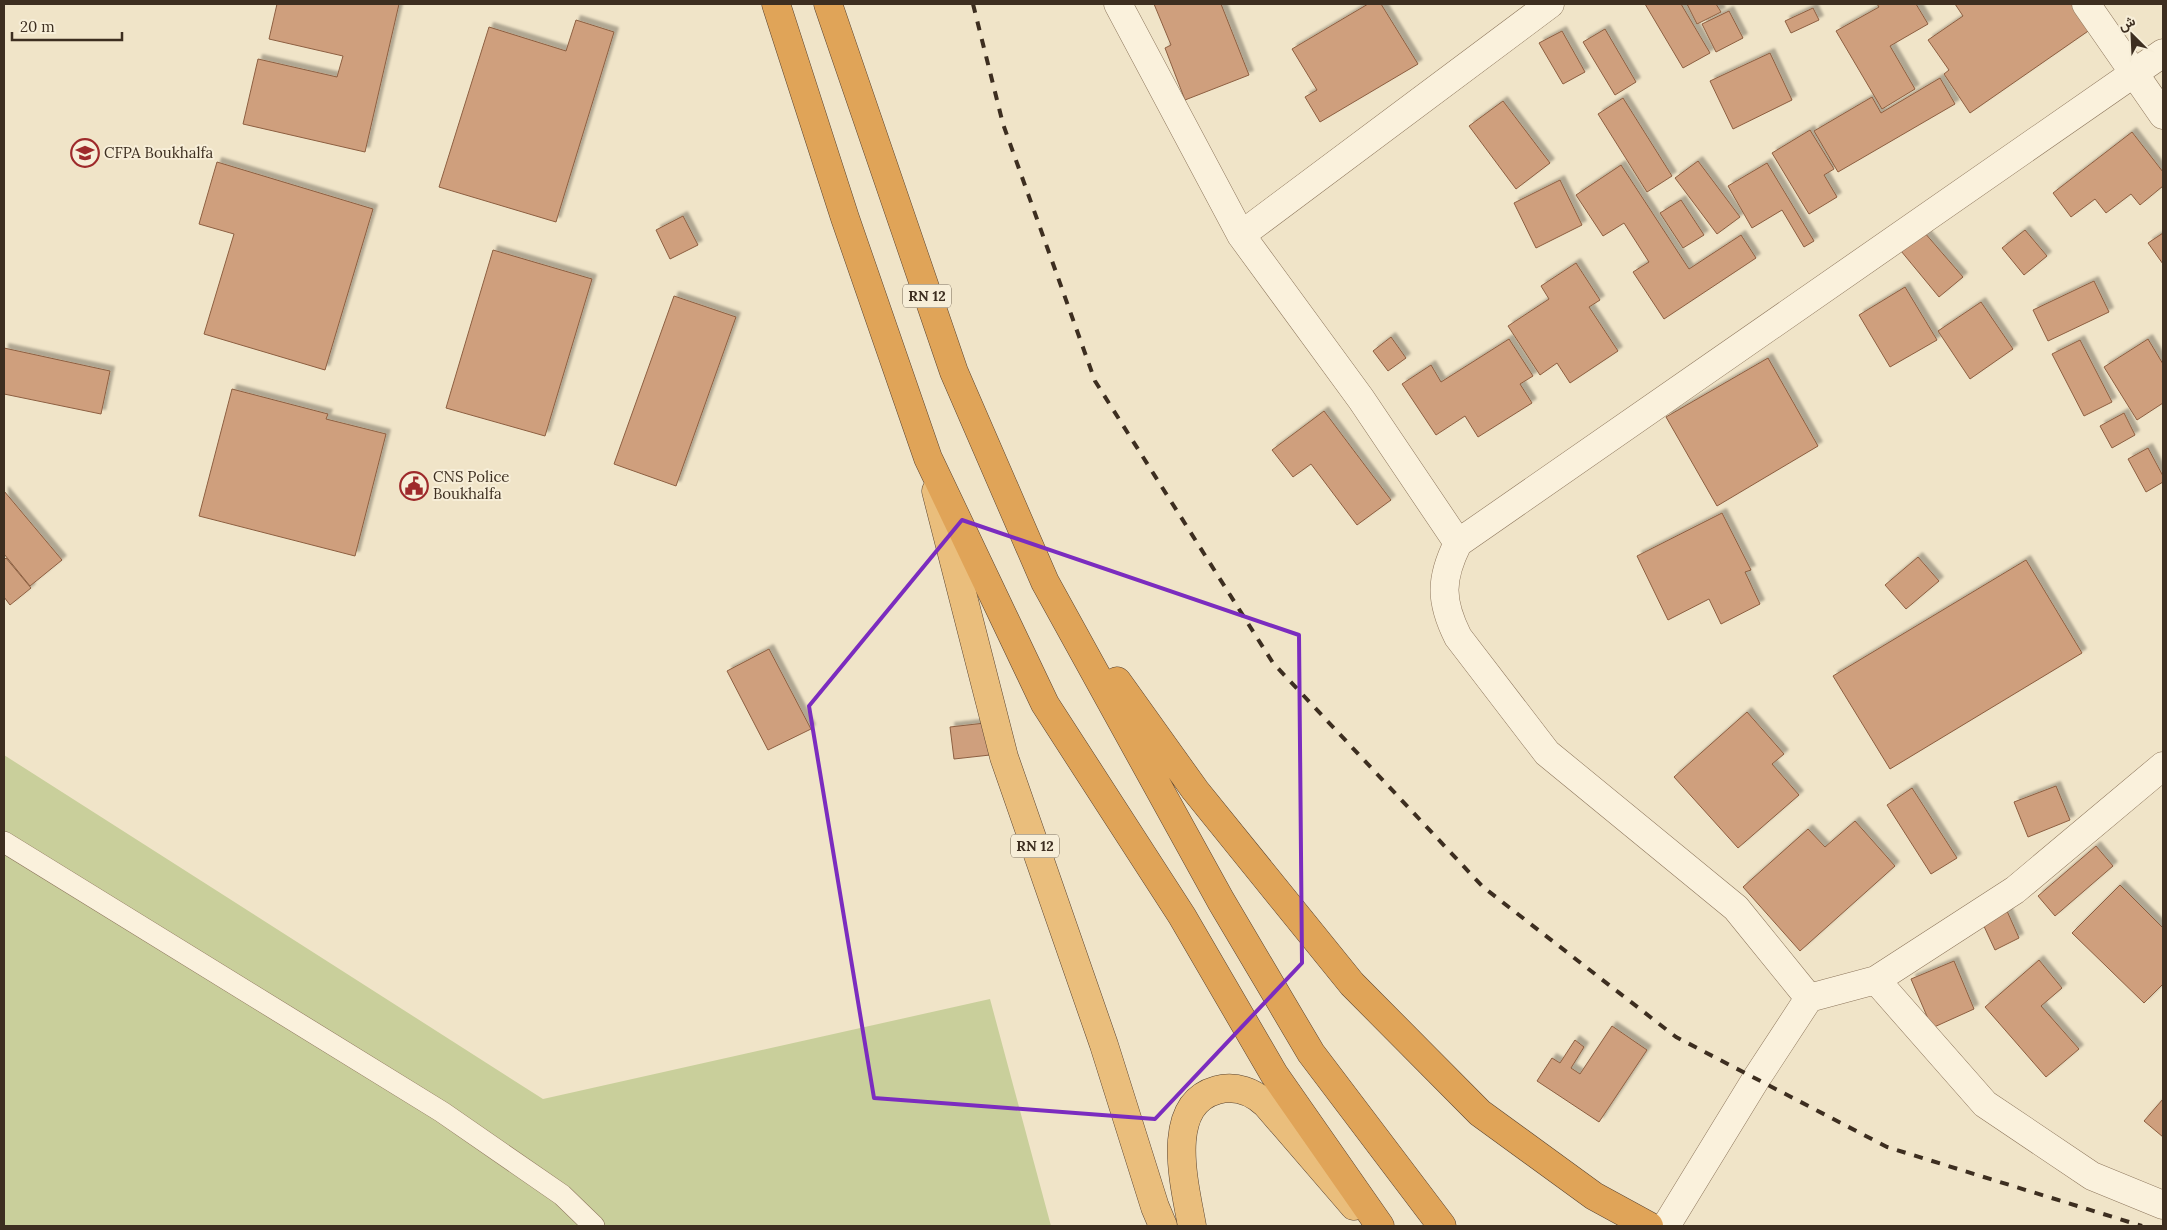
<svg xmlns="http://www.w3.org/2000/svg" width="2167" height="1230" viewBox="0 0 2167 1230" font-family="Lora,Vazirmatn,serif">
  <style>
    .green { fill: #c9cf9b }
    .building { fill: #cf9f7d; stroke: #8d5f41; filter: url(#shadow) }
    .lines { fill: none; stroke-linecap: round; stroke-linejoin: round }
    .service-casing { stroke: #8d765c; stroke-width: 22 }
    .minor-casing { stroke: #8d765c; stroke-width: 29 }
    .trunk-casing { stroke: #5b4430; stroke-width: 29 }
    .motorway-casing { stroke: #5b4430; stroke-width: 29 }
    .service { stroke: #faf1dc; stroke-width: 21 }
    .minor { stroke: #faf1dc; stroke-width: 28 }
    .trunk { stroke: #eabe7c; stroke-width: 28 }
    .motorway { stroke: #e0a458; stroke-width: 28 }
    .rail { stroke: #3d2e20; stroke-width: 4; stroke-dasharray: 9 9; stroke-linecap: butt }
    .marked { fill: none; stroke: #7b2cbf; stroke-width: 4; stroke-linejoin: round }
    .labels { text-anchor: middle; stroke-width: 4; stroke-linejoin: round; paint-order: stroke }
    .shield { fill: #f7eed8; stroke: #756857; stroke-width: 1 }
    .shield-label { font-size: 14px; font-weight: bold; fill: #3d2e20 }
    .poi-label { font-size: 15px; fill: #3d2e20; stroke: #f7eed8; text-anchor: start }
  </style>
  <defs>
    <filter id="shadow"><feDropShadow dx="4.5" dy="-4.5" stdDeviation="1" flood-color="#0004"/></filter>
  </defs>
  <rect width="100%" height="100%" fill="#f0e4c8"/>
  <path class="green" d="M4,755l539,344 447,-100 61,227h-1047z"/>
  <path class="building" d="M277,4h122l-34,148 -122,-28 15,-65 79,18 6,-21 -74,-17z
    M1154,4h67l28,71 -64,25 -20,-52 6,-3z
    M1368,4h13l37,60 -98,58 -15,-25 12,-7 -25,-41z
    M1645,4h36l29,49 -27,15z
    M1687,4h29l5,8 -24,12z
    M1877,4h39l12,20 -38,22 25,43 -33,20 -46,-78 43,-24z
    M1955,4h123l16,23 -124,86 -26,-39 5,-4 -21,-30 35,-24z
    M1813,8l6,12 -28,13 -6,-12z
    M1729,11l14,27 -27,14 -14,-28z
    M576,20l38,12 -58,190 -117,-35 50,-160 77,24z
    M1605,29l31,53 -21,13 -32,-53z
    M1562,31l23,41 -22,12 -24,-41z
    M1770,53l22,47 -59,29 -23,-48z
    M1940,78l15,26 -117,68 -24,-41 58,-34 9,16z
    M1623,98l49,78 -25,16 -49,-78z
    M1503,101l47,62 -34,26 -47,-63z
    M1810,130l24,39 -10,6 13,22 -28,17 -37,-61z
    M2132,132l31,40v14l-23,19 -9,-11 -25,19 -11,-14 -24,18 -18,-24z
    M1698,161l42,56 -23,17 -42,-56z
    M217,162l156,47 -48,161 -121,-36 30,-100 -35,-10z
    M1767,163l47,78 -10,6 -22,-37 -30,18 -24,-42z
    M1621,165l68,104 52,-34 15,23 -92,61 -31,-47 16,-10 -25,-39 -21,13 -27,-41z
    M1560,180l22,45 -46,23 -22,-45z
    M1681,200l23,35 -21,13 -23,-35z
    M683,216l15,29 -28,14 -14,-29z
    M2025,230l22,26 -23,19 -22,-27z
    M1924,232l39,45 -24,20 -38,-46z
    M2163,233v31l-15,-21z
    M493,250l99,29 -47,157 -99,-28z
    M1576,263l24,37 -11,7 29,44 -48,32 -13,-20 -17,12 -32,-49 41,-27 -8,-13z
    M2094,281l15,31 -61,29 -15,-31z
    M1905,287l32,53 -47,27 -31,-52z
    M674,296l62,21 -60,169 -62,-22z
    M1981,302l32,47 -43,30 -32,-48z
    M1391,337l15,21 -18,13 -15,-20z
    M1509,339l24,37 -13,8 12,19 -54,34 -13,-21 -29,19 -34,-51 29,-19 10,17z
    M2148,339l15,25v39l-26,17 -33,-53z
    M2080,340l32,62 -28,14 -32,-62z
    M4,348l106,23 -9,43 -97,-20z
    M1768,358l50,88 -101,60 -51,-89z
    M232,389l96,25 -2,5 60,15 -31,122 -156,-40z
    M1324,411l67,89 -34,25 -46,-61 -18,13 -21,-27z
    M2124,413l11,22 -23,13 -12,-22z
    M2148,448l15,28v6l-17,10 -18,-33z
    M4,491l58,69 -32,26 -26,-32z
    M1722,513l29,57 -6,2 15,32 -39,20 -12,-25 -41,21 -31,-64z
    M1918,557l21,24 -33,28 -21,-24z
    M6,558l25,30 -21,17 -6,-8v-37z
    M2026,560l56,93 -192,116 -57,-93z
    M769,649l42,80 -43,21 -41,-79z
    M1747,712l37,42 -12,10 27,31 -61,53 -64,-71z
    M985,723l5,32 -36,4 -4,-32z
    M2056,786l14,34 -42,17 -14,-35z
    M1912,788l45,70 -26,16 -44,-69z
    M1855,821l40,45 -95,85 -57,-64 65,-58 17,18z
    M2096,846l17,20 -58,50 -17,-20z
    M2120,885l43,43v56l-19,19 -72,-70z
    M2007,911l12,27 -24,12 -13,-28z
    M2039,960l23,28 -21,18 38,43 -33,28 -61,-70z
    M1954,961l20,48 -42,19 -21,-49z
    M1612,1026l35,24 -48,72 -62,-41 15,-23 8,5 15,-23 9,7 -13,21 9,6z
    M2163,1099v38l-19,-16z"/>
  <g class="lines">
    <defs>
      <path id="service" d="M4,842l438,270 120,83 32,31"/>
      <path id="minor" d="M1118,4l123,231 120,164 97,144
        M2086,4l77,111
        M1241,235l309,-231
        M1876,980l109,124 107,72 71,29
        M1809,998l-73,-90 -189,-155 -89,-116c-18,-36 -18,-58 0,-94l705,-490
        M1666,1226l90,-147 53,-81 67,-18 139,-90 148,-124"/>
      <path id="trunk" d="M936,491l68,266 100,288 51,162 8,19
        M1192,1226c-7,-40 -29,-121 25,-136 19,-5 36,2 49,14l88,102"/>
      <path id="motorway" d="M776,4l69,214 83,240 117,246 137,212 92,158 106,152
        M828,4l126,368 91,210 176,319 90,152 131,173
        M1117,681l78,109 157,194 128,129 114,83 55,30"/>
    </defs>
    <use href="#service" class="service-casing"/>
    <use href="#minor" class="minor-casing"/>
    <use href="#trunk" class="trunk-casing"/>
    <use href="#motorway" class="motorway-casing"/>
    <use href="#service" class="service"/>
    <use href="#minor" class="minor"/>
    <use href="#trunk" class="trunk"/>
    <use href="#motorway" class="motorway"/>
    <path class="rail" d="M973,4l30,120 92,257 178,282 210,224 193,150 211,110 255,79"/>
  </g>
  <path class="marked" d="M962,520l337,115 3,328 -147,156 -281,-21 -65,-392z"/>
  <defs>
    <symbol id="university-ring" viewBox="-11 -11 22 22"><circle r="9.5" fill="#f7eed8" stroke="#9e2a2b" stroke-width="1.5"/><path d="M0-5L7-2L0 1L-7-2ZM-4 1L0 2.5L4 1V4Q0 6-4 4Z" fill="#9e2a2b"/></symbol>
    <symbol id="civic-ring" viewBox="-11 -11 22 22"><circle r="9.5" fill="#f7eed8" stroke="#9e2a2b" stroke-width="1.5"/><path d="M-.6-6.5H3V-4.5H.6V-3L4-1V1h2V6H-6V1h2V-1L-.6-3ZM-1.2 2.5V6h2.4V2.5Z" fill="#9e2a2b"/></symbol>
  </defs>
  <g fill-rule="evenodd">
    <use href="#university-ring" x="69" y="137" width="32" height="32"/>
    <use href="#civic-ring" x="398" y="470" width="32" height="32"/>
  </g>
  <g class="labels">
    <g class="shield">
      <rect x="903" y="284.5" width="48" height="23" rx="4"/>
      <rect x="1011" y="834.5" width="48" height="23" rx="4"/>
    </g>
    <g class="shield-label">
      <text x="927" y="301">RN 12</text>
      <text x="1035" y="851">RN 12</text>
    </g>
    <g class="poi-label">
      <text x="104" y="158">CFPA Boukhalfa</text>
      <text x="433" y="482">CNS Police<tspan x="433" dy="17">Boukhalfa</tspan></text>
    </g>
  </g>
  <rect width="2167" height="1230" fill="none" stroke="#3d2e20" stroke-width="10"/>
  <g transform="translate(2132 35) rotate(336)" stroke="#f7eed8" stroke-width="4" paint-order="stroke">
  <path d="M0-4L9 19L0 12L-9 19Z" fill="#3d2e20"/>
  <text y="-8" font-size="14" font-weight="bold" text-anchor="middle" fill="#3d2e20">ش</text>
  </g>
  <path d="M12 32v8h110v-8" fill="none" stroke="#3d2e20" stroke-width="2.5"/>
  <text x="20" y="32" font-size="15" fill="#3d2e20" stroke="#f7eed8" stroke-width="4" paint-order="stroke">20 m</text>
</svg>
